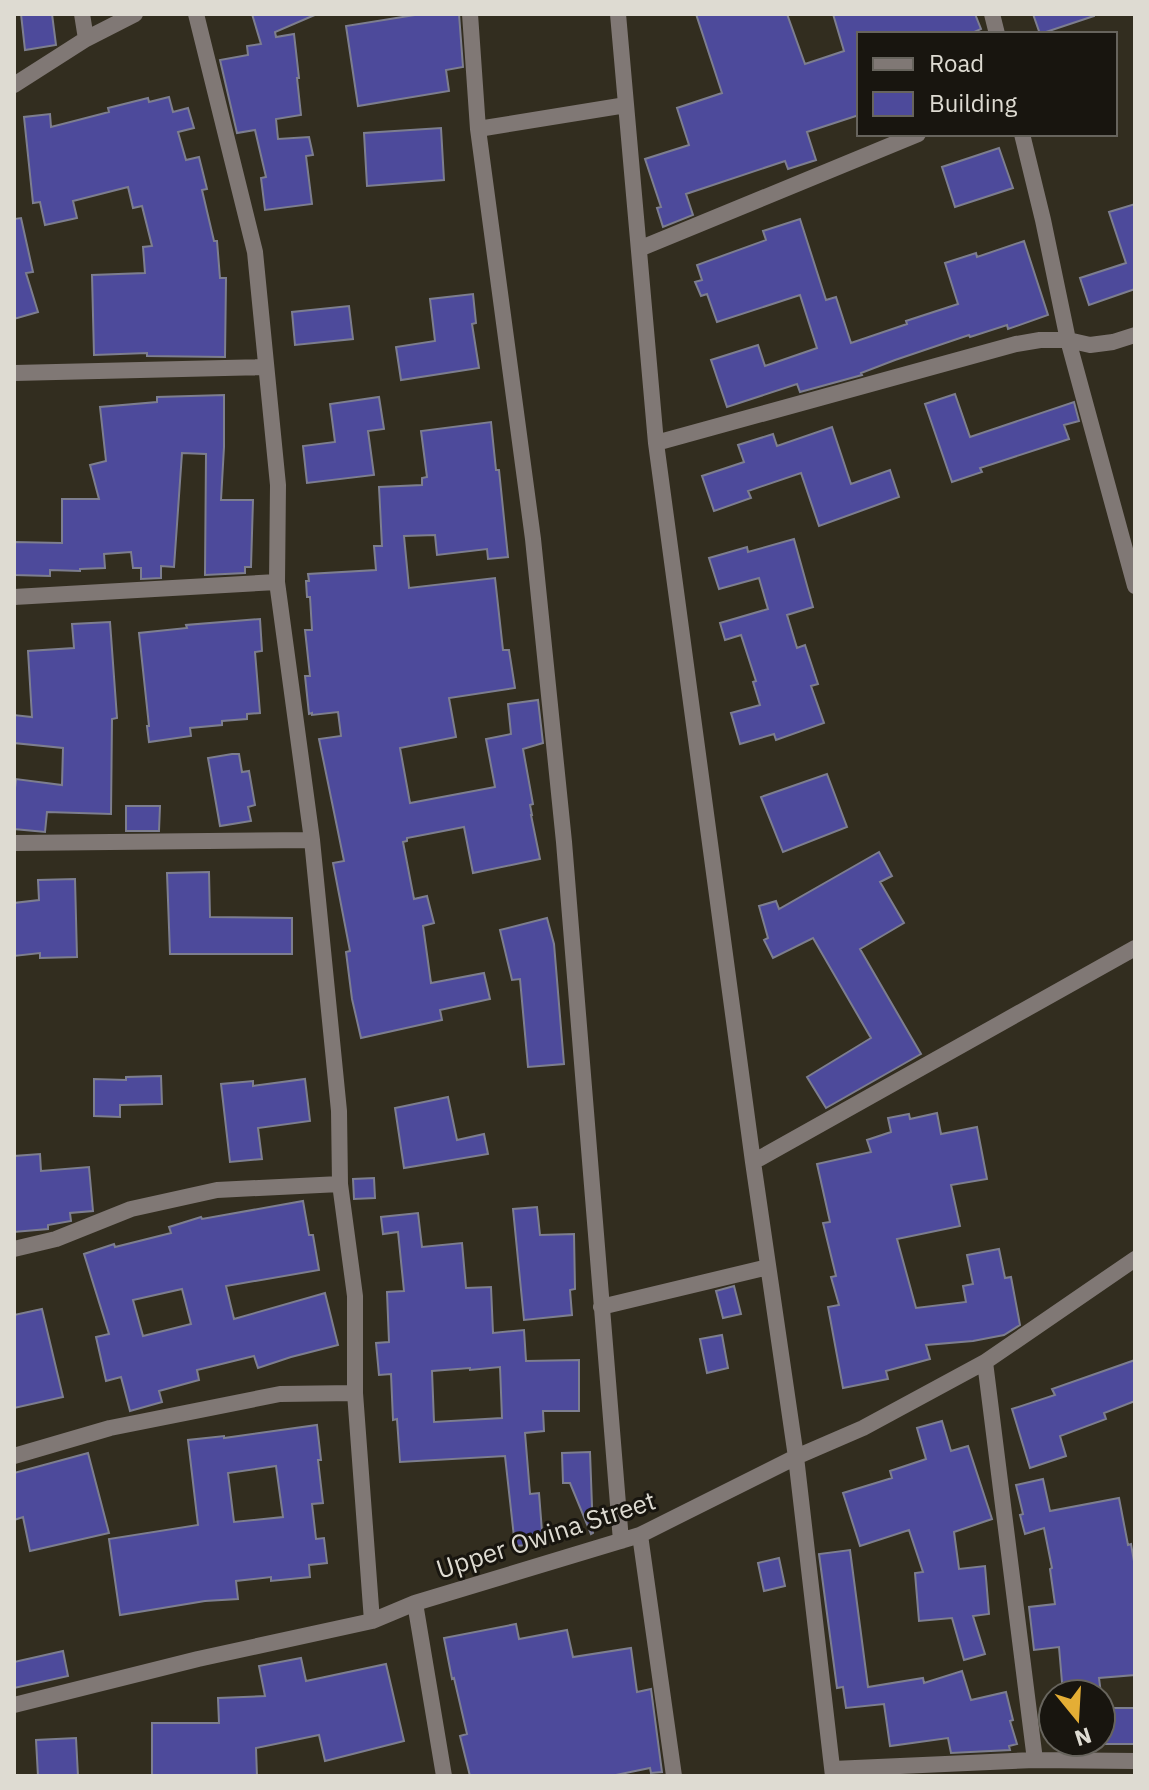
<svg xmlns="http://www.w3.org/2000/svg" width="1149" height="1790" viewBox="0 0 1149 1790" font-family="'IBM Plex Sans',sans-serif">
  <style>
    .building { fill: #4d4a9b; stroke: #7d7e8f; stroke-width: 2; fill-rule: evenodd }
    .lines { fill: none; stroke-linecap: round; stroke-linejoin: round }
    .minor { stroke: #807875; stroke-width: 16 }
    .labels { text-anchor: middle; stroke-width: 6; stroke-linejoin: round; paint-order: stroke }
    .street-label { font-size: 26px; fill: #dedbd2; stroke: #18150f }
  </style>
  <rect width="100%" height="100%" fill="#322d1f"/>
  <path class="building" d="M21,14h31l4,31 -31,5z
    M252,14h65l-42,18 1,5 18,-3 5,44h-2l4,37 -25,4 2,20 31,-2 4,18 -7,1 6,48 -47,6 -4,-32 5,-1 -11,-47 -18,3 -17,-73 28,-5 -1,-9 14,-2z
    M421,14h38l4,53 -17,3 3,21 -91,15 -12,-80z
    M696,14h91l18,50 39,-13 -11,-37h142l6,15 -11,5h-111v81l-52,17 9,28 -28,9 -3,-8 -99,33 7,21 -30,12 -6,-19 4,-1 -16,-48 44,-14 -12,-37 45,-15z
    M1033,14h61v2l-54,18z
    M169,97l4,15 15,-4 6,20 -16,4 8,28 13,-3 8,32 -5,1 12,51h3l3,37h6l-1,79 -78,-1v-3l-53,2 -2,-80 53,-2 -2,-26 9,-1 -10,-40 -9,2 -5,-21 -55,14 4,17 -32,7 -5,-23 -7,1 -9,-86 26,-3 1,13 58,-15 -1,-4 40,-10 1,4z
    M441,128l3,52 -77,6 -3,-53z
    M999,148l14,40 -58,19 -13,-40z
    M1135,204v85l-46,16 -9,-27 46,-15 -17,-51z
    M21,218l12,54 -7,1 12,39 -24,7v-100z
    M800,219l26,81 10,-3 15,46 56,-19 -1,-3 52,-17 -13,-41 31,-10 1,4 47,-16 24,74 -40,14 -1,-4 -37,12 -1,-2 -74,25 -34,13 1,2 -62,17 -3,-8 -70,23 -16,-47 47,-15 7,21 52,-18 -17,-53 -83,27 -10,-28 -6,2 -6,-14 7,-2 -5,-15 69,-25 -3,-9z
    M473,294l3,29 -4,1 7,44 -78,12 -5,-33 39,-6 -5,-42z
    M349,306l4,33 -58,6 -3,-33z
    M955,394l15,43 104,-35 5,19 -15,4 5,14 -89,29 2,4 -30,10 -27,-78z
    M224,395v52l-3,53h32l-2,67h-6v6l-40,2 1,-121 -24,-1 -8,114 -13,-1v12l-20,1v-11h-8l-2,-16 -27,2 1,14 -25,1v2l-30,-1v6l-36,-1v-33l48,1v-44h37l-9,-34 16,-4 -6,-54 57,-5v-5z
    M379,397l5,32 -16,2 6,44 -67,8 -4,-37 32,-4 -5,-38z
    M491,422l5,48h3l9,87 -20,2 -1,-10 -50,6 -2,-20 -31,1 5,52 86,-10 8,72h6l6,38 -66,10 7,39 -56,11 10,55 85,-16 -9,-48 25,-5 -3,-30 30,-4 5,43 -20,6 10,55 -3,1 2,10h-1l9,44 -67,14 -9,-46 -57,11v3l-4,1 11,57 13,-3 7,27 -11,3 8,57 53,-10 6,26 -50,11 2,10 -81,18 -9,-39 -6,-47 4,-1 -17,-88 11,-2 -25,-122 22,-3 -3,-24 -26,3v-2l-3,1 -4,-38h5l-5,-46h7l-2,-33h-3l-1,-16h3l-1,-7 68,-4 -2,-24h8l-3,-59 43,-2v-7l5,-1 -6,-46z
    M832,427l19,57 39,-14 9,27 -80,29 -18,-53 -53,18 3,7 -37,13 -12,-35 42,-14 -6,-17 35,-11 4,12z
    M794,539l19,68 -26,8 10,33 8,-3 13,39 -7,2 13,37 -48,17 -2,-6 -34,10 -9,-31 29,-8 -7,-23 3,-1 -15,-46 -16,5 -5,-17 48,-14 -9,-31 -40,11 -10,-31 38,-11 1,5z
    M260,619l2,32 -7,1 5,61 -13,1v5l-25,2v4l-32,3 1,8 -42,6 -2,-16h2l-10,-93 48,-5 -1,-3z
    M110,622l7,96 -5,1 -1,95 -64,-2 -2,20 -31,-3v-32l2,-18 46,6 1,-37 -49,-5v-28l18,2 -4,-66 46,-3 -2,-24z
    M232,754h7l3,18 7,-1 6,34 -7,2 3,14 -31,5 -12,-68z
    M827,774l20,53 -64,25 -22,-55z
    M126,806h34l-1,25h-33z
    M879,852l13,24 -12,6 24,41 -44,26 61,105 -95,54 -19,-31 64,-39 -58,-100 -40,20 -9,-18 4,-2 -9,-32 17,-5 3,8z
    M209,872l1,45 82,1v36h-122l-3,-81z
    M75,879l2,78 -37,1v-5l-26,3v-53l25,-3 -1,-20z
    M547,918l7,26 10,120 -36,3 -8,-88 -8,1 -12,-50z
    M161,1076l1,28 -42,1v12l-26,-1v-37l32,1v-3z
    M305,1079l5,42 -52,7 4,31 -32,3 -9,-78 32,-3v5z
    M448,1097l9,43 27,-6 4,20 -84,14 -9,-60z
    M937,1113l4,21 36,-7 10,52 -36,6 9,41 -63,13 19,69 50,-6 -3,-16 10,-2 -6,-29 32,-6 6,29 6,-1 9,48 -16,10 -31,6 -47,4 4,14 -44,12 2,8 -45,9 -15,-81 11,-2 -8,-28 5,-1 -13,-53 7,-1 -13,-58 54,-12 -4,-12 24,-8 -3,-14 21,-4 1,5z
    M40,1154l1,17 48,-4 4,44 -23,2 1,8 -23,4v4l-34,3v-76z
    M374,1178l1,20 -21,1 -1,-20z
    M303,1201l6,34h4l6,35 -93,16 8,33 91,-26 13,52 -47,12 -33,11 -4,-12 -57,14 2,10 -40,11 3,11 -32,9 -9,-34 -15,4 -10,-44 13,-3 -25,-80 30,-10 1,3 56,-14 -2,-6 32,-10 1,2zM182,1289l9,35 -48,12 -10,-36z
    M537,1207l3,28 34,-1 1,55 -5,1 2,25 -48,5 -11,-111z
    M418,1213l4,34 40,-4 4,45 25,-1 2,46 31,-3 2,31 53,-1v51h-36l1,20 -19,2 5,61 9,-1 4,51 -28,2 -10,-90 -105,6 -3,-43 -4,1 -2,-46 -12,1 -3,-32 13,-1 -2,-50 17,-1 -6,-59 -15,2 -2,-17zM500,1367l2,51 -68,4 -2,-51 38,-3v2z
    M734,1286l7,28 -18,4 -7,-27z
    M42,1309l21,88 -49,11v-93z
    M722,1335l6,33 -21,5 -7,-34z
    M1135,1360v41l-31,12 2,6 -46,17 6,20 -36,12 -18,-59 43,-14 -3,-6z
    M942,1421l9,30 17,-5 24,73 -38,13 5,37 26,-3 4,48 -16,2 12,38 -21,6 -12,-42 -33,3 -4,-48 8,-1 -14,-42 -49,16 -17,-53 49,-15 -2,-7 36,-12 -9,-31z
    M317,1425l4,35h-3l5,43 -11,1 4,35 8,-1 3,25 -18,2 1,12 -39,4v-4l-35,4 2,18 -33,2 -85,14 -11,-76 89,-14 -10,-85 36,-4v2zM276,1466l7,51 -49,5 -6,-49z
    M590,1452l3,81 -2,1 -21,-51h-7l-1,-30z
    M88,1453l21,80 -79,18 -7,-34 -9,3v-47z
    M1043,1479l7,32 69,-13 9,47 3,-1 4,23v108l-36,3 2,16h-38l-4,-47 -25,3 -5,-43 26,-3 -5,-35 2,-1 -8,-40 -19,6 -5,-19 3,-1 -7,-29z
    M850,1550l18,137 55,-9 1,5 38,-12 9,29 35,-8 7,28 -3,1 7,23 -8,2 1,4 -59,3 -3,-15 -58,8 -6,-42 -38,4 -3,-21 -6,1 -18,-134z
    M779,1558l6,28 -21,5 -6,-28z
    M516,1624l3,15 48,-9 6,27 58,-9 6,44 14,-3 11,83 -11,1 -1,-5 -39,8h-141l-10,-40 7,-2 -13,-56 -2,1 -8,-41z
    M63,1651l5,25 -54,12v-26z
    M301,1658l5,23 80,-17 18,77 -79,20 -6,-26 -63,13 1,28h-105v-53h67l-1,-25 47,-2 -6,-30z
    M1101,1708h34v36h-34z
    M76,1738l2,38h-40l-2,-36z"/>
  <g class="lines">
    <path class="minor" d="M82,14l4,25
      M196,14l59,238 23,233 -1,97 35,258 27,271 1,73 15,112v97
      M470,14l8,115
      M618,14l38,429 97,719 43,295 37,319
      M992,14l5,20
      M14,85l72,-46 49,-25
      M1022,134l21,86 25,120 67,246
      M639,249l279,-115
      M14,373l252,-6
      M656,443l360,-99 24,-4h28l22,5 23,-3 22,-7
      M14,597l263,-15
      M14,843l298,-3
      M753,1162l382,-214
      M14,1249l42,-10 75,-30 86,-19 123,-6
      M601,1307l167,-40
      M985,1362l50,398 100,1
      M14,1456l96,-28 170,-34 75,-1 17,228
      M640,1535l34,241
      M621,1541l-57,-699 -31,-303 -55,-410 148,-24
      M415,1603l29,173
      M14,1705l184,-46 174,-38 43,-18 225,-68 156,-78 67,-29 122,-66 150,-103
      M833,1769l202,-9"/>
  </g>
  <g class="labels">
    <g class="street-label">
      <text transform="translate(546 1535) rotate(-18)" y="9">Upper Owina Street</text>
    </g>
  </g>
  <rect width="1149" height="1790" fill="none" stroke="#dedbd2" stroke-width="32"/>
  <rect x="857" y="32" width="260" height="104" fill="#18150f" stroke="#67645d" stroke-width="2"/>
  <rect x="873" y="58" width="40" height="12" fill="#807875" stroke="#67645d" stroke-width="2"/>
  <text x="929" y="72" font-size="24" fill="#dedbd2">Road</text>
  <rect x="873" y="92" width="40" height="24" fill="#4d4a9b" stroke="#67645d" stroke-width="2"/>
  <text x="929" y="112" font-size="24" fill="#dedbd2">Building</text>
  <g transform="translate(1077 1718) rotate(162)"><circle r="38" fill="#18150f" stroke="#67645d" stroke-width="2"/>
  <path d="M0-6L14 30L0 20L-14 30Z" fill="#e4ae35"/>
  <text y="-12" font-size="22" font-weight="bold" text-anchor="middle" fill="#dedbd2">N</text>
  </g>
</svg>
